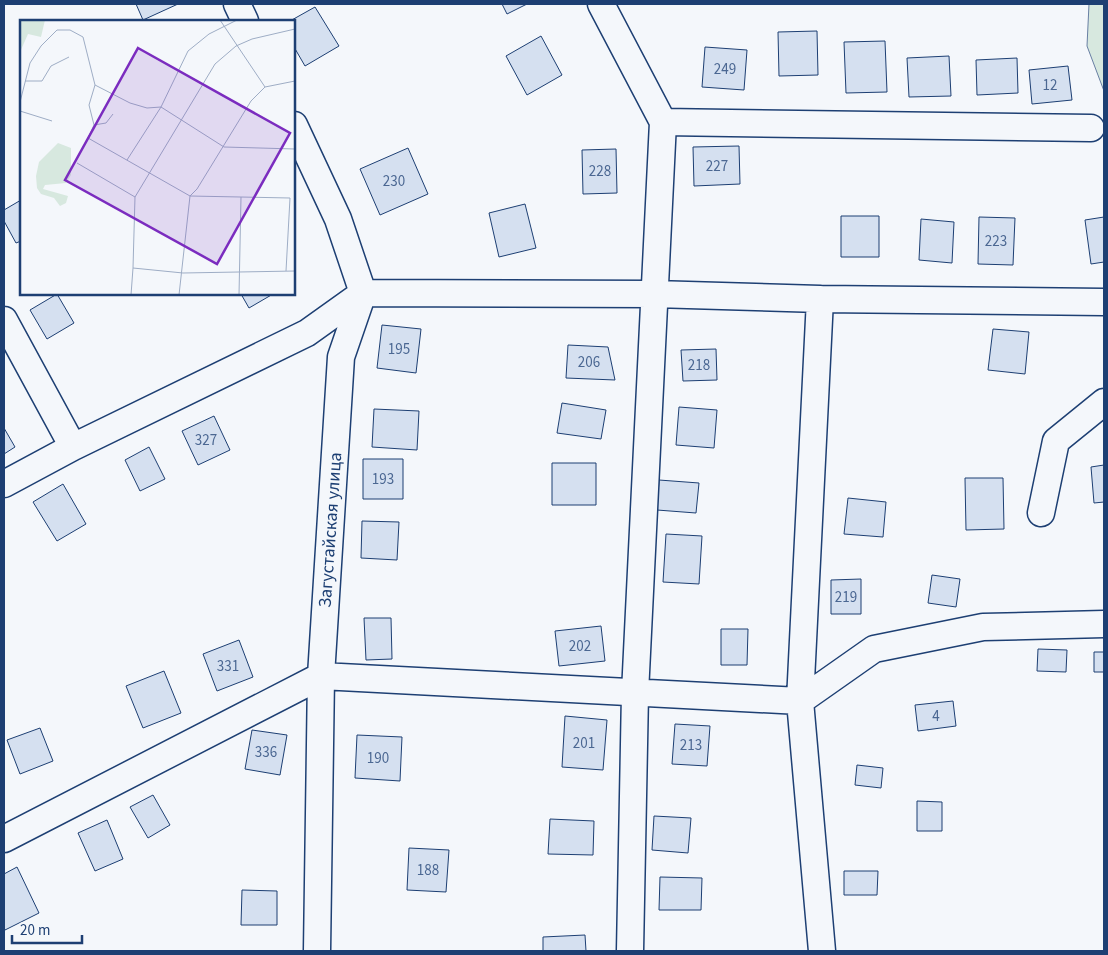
<svg xmlns="http://www.w3.org/2000/svg" width="1108" height="955" viewBox="0 0 1108 955" font-family="'Source Sans 3',sans-serif">
  <style>
    .green { fill: #d7e8df; stroke: #687fa3 }
    .building { fill: #d5e0f0; stroke: #1d3f73 }
    .lines { fill: none; stroke-linecap: round; stroke-linejoin: round }
    .minor-casing { stroke: #1d3f73; stroke-width: 29 }
    .minor { stroke: #f4f7fb; stroke-width: 26 }
    .labels { text-anchor: middle; stroke-width: 4; stroke-linejoin: round; paint-order: stroke }
    .number-label { font-size: 15px; fill: #4b6792 }
    .street-label { font-size: 18px; fill: #1d3f73; stroke: #f4f7fb }
    .inset-road { fill: none; stroke: #9eadc5; stroke-width: 1 }
    .view { fill: #7b2cbf; fill-opacity: 0.15; stroke: #7b2cbf; stroke-width: 2.5 }
    .inset-edge { fill: none; stroke: #1d3f73; stroke-width: 2.5 }
  </style>
  <rect width="100%" height="100%" fill="#f4f7fb"/>
  <path class="green" d="M1089,4h15v87l-17,-45z"/>
  <path class="building" d="M136,4h42l-35,16z
    M502,4h25l-20,10z
    M315,7l24,39 -34,20 -11,-19v-26h-4z
    M817,31l1,44 -39,1 -1,-44z
    M541,36l21,39 -35,20 -21,-39z
    M885,41l2,51 -41,1 -2,-51z
    M705,47l42,3 -3,40 -42,-3z
    M949,56l2,40 -42,1 -2,-39z
    M1017,58l1,35 -41,2 -1,-35z
    M1068,66l4,34 -40,4 -3,-34z
    M739,146l1,38 -46,2 -1,-39z
    M408,148l20,46 -48,21 -20,-46z
    M616,149l1,44 -34,1 -1,-44z
    M21,200v41l-5,2 -12,-22v-11z
    M525,204l11,44 -37,9 -10,-44z
    M841,216h38v41h-38z
    M979,217l36,1 -2,47 -35,-1z
    M1104,217v45l-13,2 -6,-44z
    M921,219l33,3 -2,41 -33,-3z
    M57,294l17,29 -27,16 -17,-29z
    M241,294h32l-24,14z
    M382,325l39,4 -5,44 -39,-5z
    M993,329l36,3 -4,42 -37,-4z
    M568,345l40,2 7,33 -49,-2z
    M716,349l1,31 -34,1 -2,-31z
    M562,403l44,7 -5,29 -44,-6z
    M679,407l38,3 -3,38 -38,-3z
    M374,409l45,2 -2,39 -45,-3z
    M214,416l16,34 -32,15 -16,-34z
    M4,428l11,19 -11,7z
    M149,447l16,32 -25,12 -15,-31z
    M363,459h40v40h-40z
    M552,463h44v42h-44z
    M1104,465v37l-10,1 -3,-36z
    M965,478h38l1,51 -38,1z
    M659,480l40,3 -3,30 -39,-3z
    M63,484l23,40 -29,17 -24,-39z
    M848,498l38,4 -3,35 -39,-3z
    M362,521l37,1 -2,38 -36,-2z
    M666,534l36,2 -3,48 -36,-2z
    M932,575l28,4 -4,28 -28,-4z
    M861,579v35h-30v-34z
    M364,618h27l1,41 -26,1z
    M601,626l4,35 -46,5 -4,-35z
    M721,629h27l-1,36h-26z
    M239,640l14,37 -36,14 -14,-37z
    M1038,649l29,1 -1,22 -29,-1z
    M1094,652h10v20h-10z
    M164,671l17,42 -38,15 -17,-42z
    M953,701l3,25 -38,5 -3,-26z
    M565,716l42,4 -4,50 -41,-3z
    M675,724l35,2 -3,40 -35,-2z
    M40,728l13,33 -33,13 -13,-34z
    M252,730l35,5 -7,40 -35,-6z
    M357,735l45,2 -2,44 -45,-3z
    M857,765l26,3 -2,20 -26,-3z
    M153,795l17,30 -22,13 -18,-31z
    M917,801l25,1v29h-25z
    M654,816l37,2 -3,35 -36,-3z
    M550,819l44,2 -1,34 -45,-1z
    M107,820l16,39 -28,12 -17,-38z
    M409,848l40,2 -3,42 -39,-2z
    M17,867l22,46 -34,17 -1,-3v-53z
    M844,871h34l-1,24h-33z
    M660,877l42,1 -1,32h-42z
    M242,890l35,1v34h-36z
    M585,935l1,16h-43v-14z"/>
  <g class="lines">
    <defs>
      <path id="minor" d="M237,4l8,17
        M601,4l62,118 -28,571 -5,258
        M663,122l428,6
        M294,125l44,94 25,74 -22,64 -20,319 -4,275
        M820,299l-20,402 22,250
        M4,320l69,127
        M4,484l69,-37 234,-114 56,-40 291,1 166,5 284,3
        M1041,513l15,-72 48,-39
        M4,839l317,-163 479,25 74,-52 109,-22 121,-3"/>
    </defs>
    <use href="#minor" class="minor-casing"/>
    <use href="#minor" class="minor"/>
  </g>
  <g class="labels">
    <g class="number-label">
      <text x="725" y="74">249</text>
      <text x="1050" y="90">12</text>
      <text x="717" y="171">227</text>
      <text x="600" y="176">228</text>
      <text x="394" y="186">230</text>
      <text x="996" y="246">223</text>
      <text x="399" y="354">195</text>
      <text x="589" y="367">206</text>
      <text x="699" y="370">218</text>
      <text x="206" y="445">327</text>
      <text x="383" y="484">193</text>
      <text x="846" y="602">219</text>
      <text x="580" y="651">202</text>
      <text x="228" y="671">331</text>
      <text x="936" y="721">4</text>
      <text x="584" y="748">201</text>
      <text x="691" y="750">213</text>
      <text x="266" y="757">336</text>
      <text x="378" y="763">190</text>
      <text x="428" y="875">188</text>
    </g>
    <g class="street-label">
      <text transform="translate(330 530) rotate(-86)" y="6">Загустайская улица</text>
    </g>
  </g>
  <g transform="translate(20 20)">
    <rect width="275" height="275" fill="#f4f7fb"/>
    <path d="M0,0h25l-4,17 -13,-3 -8,18zM38,123l13,5v27l-5,8 -21,2 -2,4 25,7 -2,7 -6,3 -6,-8 -13,-4 -4,-6 -1,-12 3,-14z" fill="#d7e8df"/>
    <path class="inset-road" d="M200,0l45,67M275,9l-43,10 -16,7 -21,18 -80,133 -2,71 50,5 112,-2M5,61h17l9,-15 18,-9M75,65l35,18 17,5 14,-1 63,40 71,2M0,82l10,-39 11,-17 16,-16h13l13,7 12,48 -6,20 5,20 -6,13 102,58 100,2 -4,73M0,91l32,10M74,105l12,-2 7,-9M107,140l34,-53 27,-56 21,-17 28,-14M57,143l58,34M111,275l2,-27M159,275l11,-99 7,-7 54,-88 14,-14 30,-6M219,275l2,-98"/>
    <path class="view" d="M118,28l152,85 -73,131 -152,-84z"/>
    <rect width="275" height="275" class="inset-edge"/>
  </g>
  <rect width="1108" height="955" fill="none" stroke="#1d3f73" stroke-width="10"/>
  <path d="M12 935v8h70v-8" fill="none" stroke="#1d3f73" stroke-width="2.5"/>
  <text x="20" y="935" font-size="15" fill="#1d3f73" stroke="#f4f7fb" stroke-width="4" paint-order="stroke">20 m</text>
</svg>
